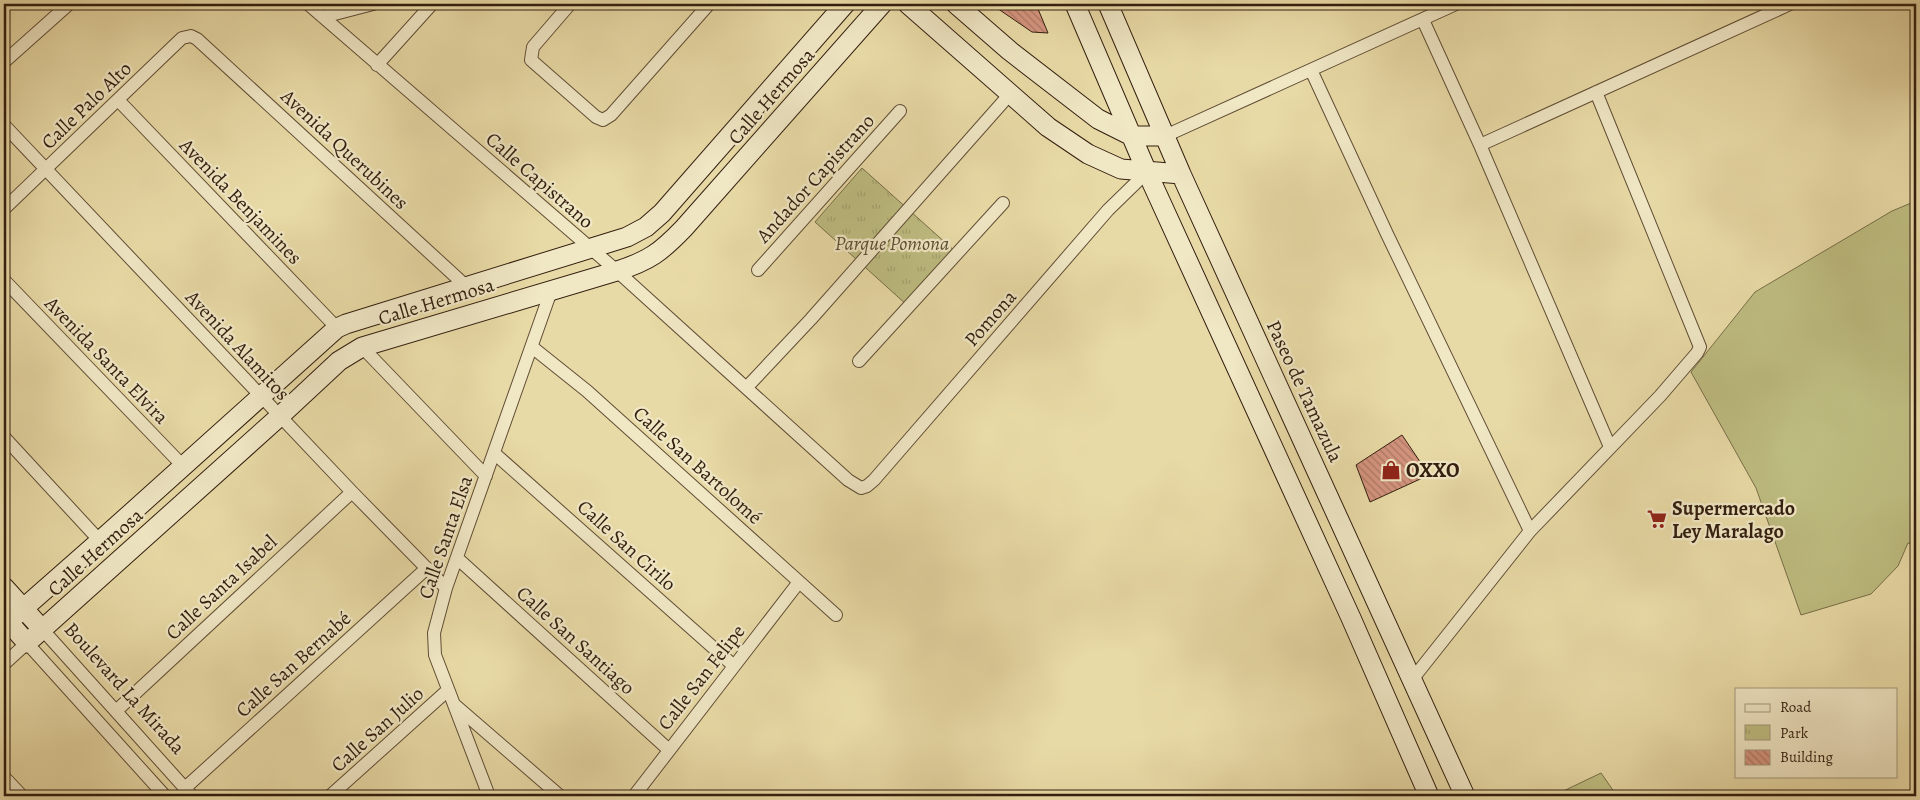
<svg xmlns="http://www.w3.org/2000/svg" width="1920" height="800" viewBox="0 0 1920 800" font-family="Alegreya,serif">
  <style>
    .grass { fill: #bebd81; stroke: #786e48 }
    .park { fill: url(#park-tufts); stroke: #786e48 }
    .building { fill: url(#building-back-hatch); stroke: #321e0f }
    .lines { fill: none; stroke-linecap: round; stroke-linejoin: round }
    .street-casing { stroke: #604d35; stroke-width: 14 }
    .secondary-casing { stroke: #321e0f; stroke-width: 21 }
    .street { stroke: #f0e7c5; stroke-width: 12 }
    .secondary { stroke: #f0e7c5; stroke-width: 19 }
    .labels { text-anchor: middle; stroke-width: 4.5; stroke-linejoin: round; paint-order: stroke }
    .street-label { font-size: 20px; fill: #321e0f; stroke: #f0e7c5 }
    .park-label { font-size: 20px; font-style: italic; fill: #5c4e31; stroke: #f0e7c5 }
    .poi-label { font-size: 20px; font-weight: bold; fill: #321e0f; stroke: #f0e7c5; text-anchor: start }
  </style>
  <defs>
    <pattern id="park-tufts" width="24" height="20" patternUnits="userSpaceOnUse" patternTransform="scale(1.25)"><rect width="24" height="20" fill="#bebd81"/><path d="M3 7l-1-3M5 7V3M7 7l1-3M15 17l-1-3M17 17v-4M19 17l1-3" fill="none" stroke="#a4a26e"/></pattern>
    <pattern id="building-back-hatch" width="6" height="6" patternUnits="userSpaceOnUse" patternTransform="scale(1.25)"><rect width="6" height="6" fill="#d4947e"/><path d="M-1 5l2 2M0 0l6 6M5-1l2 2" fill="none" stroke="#ad7866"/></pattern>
  </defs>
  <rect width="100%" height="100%" fill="#e8daa6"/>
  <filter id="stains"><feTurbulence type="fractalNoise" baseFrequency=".004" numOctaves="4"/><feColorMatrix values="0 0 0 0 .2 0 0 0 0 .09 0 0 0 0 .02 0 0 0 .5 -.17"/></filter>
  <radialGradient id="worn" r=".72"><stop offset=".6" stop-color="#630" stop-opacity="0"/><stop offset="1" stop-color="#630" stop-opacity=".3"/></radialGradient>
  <path class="grass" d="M1916,201v343l-8,-1 -10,23 -27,28 -70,21 -45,-127 -65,-116 64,-80 137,-81z
    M1601,773l16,23h-64z"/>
  <path class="park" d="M862,168l95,85 -49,53 -93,-84z"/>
  <path class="building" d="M991,4h45l12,29 -16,-1z
    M1402,435l27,40 -59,27 -14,-37z"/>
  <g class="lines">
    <defs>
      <path id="street" d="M308,4l309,267 231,209 13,8 6,-2 7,-6 234,-270 39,-38
        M570,4l-37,43 -2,13 65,57 7,3 8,-5 98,-111
        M964,10l13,-6
        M323,17l50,-13
        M1423,20l57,125 130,302
        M4,62l65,-58
        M377,65l55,-61
        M1311,70l76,164 143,297
        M119,101l218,227
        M4,125l348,367 94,96
        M1165,136l291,-132
        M1480,145l310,-141
        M4,209l178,-171 9,-2 6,3 270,248
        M758,270l142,-159
        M4,280l179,186
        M362,347l124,129
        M532,347l55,44 249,224
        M859,361l144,-158
        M747,387l64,-68 199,-225
        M4,437l96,104
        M494,453l240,213
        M457,558l212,192
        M42,629l150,167
        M4,664l23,-21 138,153
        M1411,681l119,-150 130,-135 37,-43 3,-6 -104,-255
        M456,706l104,90
        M116,711l236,-219
        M4,777l18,19
        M185,788l242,-220
        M330,796l118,-106
        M489,796l-54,-141 -1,-22 12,-45 105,-297
        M634,796l165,-214"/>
      <path id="secondary" d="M908,4l140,123 40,27 33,15 60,5
        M956,4l54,47 88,68 34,17h33
        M1075,4l72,168 204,446 78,178
        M1108,4l73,170 284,622
        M4,587l38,42
        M4,617l23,26 253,-227 59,-55 23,-14 255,-76c32,-10 44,-19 67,-43l198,-224
        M8,622l92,-81 237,-213 9,-4 281,-87 19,-10 16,-14 183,-209"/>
    </defs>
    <use href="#street" class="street-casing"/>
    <use href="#secondary" class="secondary-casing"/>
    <use href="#street" class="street"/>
    <use href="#secondary" class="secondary"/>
  </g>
  <defs>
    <symbol id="shop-bare" viewBox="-9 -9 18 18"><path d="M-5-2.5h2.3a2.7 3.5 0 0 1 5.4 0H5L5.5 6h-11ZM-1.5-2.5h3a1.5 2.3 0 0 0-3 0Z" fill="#8f2418" stroke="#f0e7c5" stroke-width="2.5" paint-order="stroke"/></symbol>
    <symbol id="supermarket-bare" viewBox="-9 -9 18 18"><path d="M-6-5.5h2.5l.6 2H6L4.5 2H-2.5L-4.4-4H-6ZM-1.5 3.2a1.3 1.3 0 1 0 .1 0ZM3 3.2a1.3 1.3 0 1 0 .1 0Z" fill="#8f2418" stroke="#f0e7c5" stroke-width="2.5" paint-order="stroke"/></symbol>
  </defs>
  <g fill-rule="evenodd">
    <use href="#shop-bare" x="1377" y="456" width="28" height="28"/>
    <use href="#supermarket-bare" x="1643" y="505" width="28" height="28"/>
  </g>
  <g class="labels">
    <g class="street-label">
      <text transform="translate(771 96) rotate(-49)" y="7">Calle Hermosa</text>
      <text transform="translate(86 105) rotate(-44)" y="7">Calle Palo Alto</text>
      <text transform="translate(345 149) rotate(43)" y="7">Avenida Querubines</text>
      <text transform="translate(815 178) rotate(-48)" y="7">Andador Capistrano</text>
      <text transform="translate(540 180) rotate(41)" y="7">Calle Capistrano</text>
      <text transform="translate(241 201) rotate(46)" y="7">Avenida Benjamines</text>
      <text transform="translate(436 301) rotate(-17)" y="7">Calle Hermosa</text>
      <text transform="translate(990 318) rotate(-49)" y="7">Pomona</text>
      <text transform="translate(238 345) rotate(47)" y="7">Avenida Alamitos</text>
      <text transform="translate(107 360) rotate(46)" y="7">Avenida Santa Elvira</text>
      <text transform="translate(1305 391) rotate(65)" y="7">Paseo de Tamazula</text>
      <text transform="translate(698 465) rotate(42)" y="7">Calle San Bartolomé</text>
      <text transform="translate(445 537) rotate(-71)" y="7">Calle Santa Elsa</text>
      <text transform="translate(627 545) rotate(42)" y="7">Calle San Cirilo</text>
      <text transform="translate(95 552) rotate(-42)" y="7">Calle Hermosa</text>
      <text transform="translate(221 587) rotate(-43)" y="7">Calle Santa Isabel</text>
      <text transform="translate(576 640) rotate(42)" y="7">Calle San Santiago</text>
      <text transform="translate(293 664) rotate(-42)" y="7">Calle San Bernabé</text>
      <text transform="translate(701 677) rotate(-52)" y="7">Calle San Felipe</text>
      <text transform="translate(125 688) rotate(48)" y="7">Boulevard La Mirada</text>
      <text transform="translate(377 729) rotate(-42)" y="7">Calle San Julio</text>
    </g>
    <g class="park-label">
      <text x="892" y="250">Parque Pomona</text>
    </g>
    <g class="poi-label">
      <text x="1406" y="477">OXXO</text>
      <text x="1672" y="515">Supermercado<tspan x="1672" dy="23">Ley Maralago</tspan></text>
    </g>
  </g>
  <rect width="1920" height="800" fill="none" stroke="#e8daa6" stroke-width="20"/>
  <rect x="5" y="5" width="1910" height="790" fill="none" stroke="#321e0f" stroke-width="2.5"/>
  <rect x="10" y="10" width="1900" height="780" fill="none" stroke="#321e0f"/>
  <rect x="1735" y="688" width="162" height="90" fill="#f0e7c5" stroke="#a4977c"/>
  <rect x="1745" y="704" width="25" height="8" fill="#f0e7c5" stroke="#a4977c"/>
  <text x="1780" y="712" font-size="15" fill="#321e0f">Road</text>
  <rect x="1745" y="725" width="25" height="15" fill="url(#park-tufts)" stroke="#a4977c"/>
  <text x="1780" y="738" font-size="15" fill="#321e0f">Park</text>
  <rect x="1745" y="750" width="25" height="15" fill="url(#building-back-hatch)" stroke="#a4977c"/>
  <text x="1780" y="762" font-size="15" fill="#321e0f">Building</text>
  <rect width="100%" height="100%" filter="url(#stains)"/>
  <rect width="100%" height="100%" fill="url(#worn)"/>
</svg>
